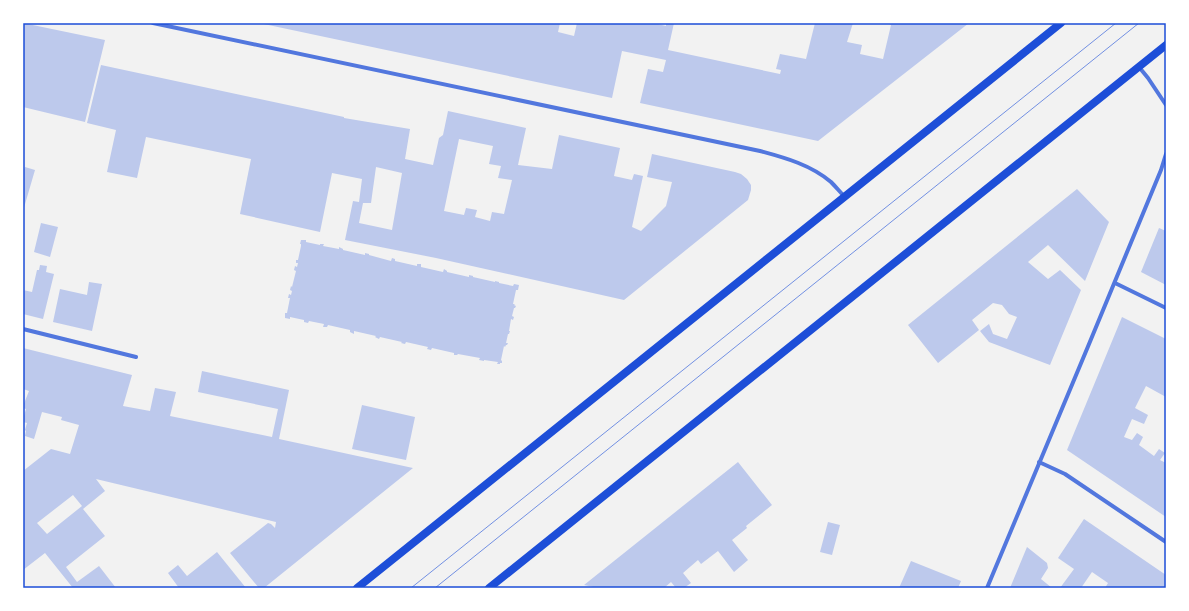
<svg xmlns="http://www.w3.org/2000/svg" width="1189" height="611" viewBox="0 0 1189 611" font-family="Quicksand,sans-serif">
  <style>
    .building { fill: #bdc9ec; fill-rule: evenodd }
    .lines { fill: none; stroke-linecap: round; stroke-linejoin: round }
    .minor { stroke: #5277de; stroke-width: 4 }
    .secondary { stroke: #1d4ed8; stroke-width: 8 }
    .tram { stroke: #7290e2; stroke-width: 1 }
    .neatline { fill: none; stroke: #1d4ed8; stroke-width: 1.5 }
  </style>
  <rect width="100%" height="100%" fill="#f2f2f2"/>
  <path class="building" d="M23,23l82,17 -20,82 -62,-15z
    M259,23h301l-2,9 16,4 3,-13h77l12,3v-3h8l-6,27 112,24 1,-4 -5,-1 4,-15 26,5 9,-36h38l-6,19 15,3 -2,9 23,5 8,-34 -4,-2h82l-151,118 -178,-38 8,-34 15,3 3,-12 -44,-9 -10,47z
    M101,65l243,52v1l66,11 -5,30 28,6 6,-27 4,-3 5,-24 78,17 -8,37 34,4 7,-34 61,13 -6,28 18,4 2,-6 9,2 -11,51 9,4 25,-25 6,-24 -6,-1 -19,-4 5,-23 83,18 6,2 6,5 4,6v5l-3,10 -124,100 -188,-42 -91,-18 8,-39 6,1 3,-23 -30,-6 -12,59 -80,-18 11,-55 -105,-22 -9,41 -30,-6 9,-42 -29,-7zM459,139l34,7 -4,18 12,2 -3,12 14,2 -8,34 -12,-2 -2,9 -15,-4 2,-7 -11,-2 -2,7 -20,-4zM376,167l26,6 -10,57 -33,-7 4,-20h8z
    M25,167l10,3 -12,41v-39z
    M1077,189l32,33 -24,59 -37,-36 -20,17 20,17 12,-9 21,20 -31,75 -61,-23 -9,-11 9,-7 4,10 14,5 10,-22 -8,-3 -7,-9 -9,-2 -21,17 7,10 -41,33 -30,-38z
    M41,223l17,4 -8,30 -16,-5z
    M1159,228l7,3v54l-25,-13z
    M301,240h5v2l14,3v-1h4l-1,2 16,3v-2l4,2v1l22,5v-2l4,1v1l22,6 1,-3 3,1v2l22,5v-2h4v3l22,5 1,-3 3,2v1l22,5v-2l4,1v1l22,5v-1l4,1v1l14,3 1,-2 5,1 -1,5h-2l-3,14h2l-1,1 2,1 -1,2h-1l-2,8 2,1 -1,3 -2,-1 -2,12h1l-1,3h-1l-2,9h2l-1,2h-1l-1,2 -1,-1 -3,14 1,1v2h-2v1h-3l1,-2 -14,-2v1l-5,-1 1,-2 -22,-4 -1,1h-3v-2l-22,-5 -1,2 -4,-1 1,-2 -22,-5 -1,2 -4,-1 1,-1 -22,-5 -1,2 -4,-2 1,-1 -22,-5v3l-4,-2v-2l-22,-5 -1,2h-4l1,-3 -15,-3 -1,2 -4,-1v-2l-14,-3v2l-5,-1v-5h2l3,-15h-2l1,-4 2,1 1,-4 -2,-1 1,-4 1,1 4,-16 -2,-1 1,-4 2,1 1,-4h-2v-3h2l3,-14v-2h-1z
    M40,265l7,1 -1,6 8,2 -11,45 -20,-5v-24l9,2 5,-22h2z
    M89,282l13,2 -10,47 -39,-9 7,-33 27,6z
    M1122,317l44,22v58l-20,-11 -11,22 13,7 -4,9 -12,-5 -8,18 8,3 5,-7 6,4 -4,8 15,11 5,-7 6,4 -5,7 6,3v54l-99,-67z
    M23,348l109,27 -9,31 27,5 5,-23 21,4 -6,24 102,21 6,-28 -80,-17 4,-21 87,19 -10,49 134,29 -149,120h-5l-29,-35 38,-30 3,1 4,4 1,-6 -180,-43 9,12 -22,18 22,27 -39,31 11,15 22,-16 17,22h-43l-28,-35 -22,17v-99l28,-22 19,5 9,-29 -18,-5 1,-3 -20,-5 -8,27 -9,-3 1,-5 -1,-1 2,-7 -4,-1v-3l3,-10 -3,-1v-2l6,-15 -6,-2v-16l1,-5 -1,-1zM73,495l9,11 -35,28 -10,-11z
    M362,405l53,12 -9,43 -54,-11z
    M738,462l34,43 -26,21 1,2 -15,12 16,20 -14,12 -16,-21 -17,13 -3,-4 -15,13 8,10 -7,5h-8l-5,-6 -7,6h-66l-14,-3z
    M1084,519l82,56v13h-61l3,-5 -16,-11 -11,16h-21l14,-19 -16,-11z
    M828,522l12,3 -8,30 -12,-3z
    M1027,547l20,16 1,5 -7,11 11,9h-42z
    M217,552l29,36h-67l-11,-15 10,-8 9,11z
    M911,561l50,20 -3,7h-59z"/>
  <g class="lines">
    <path class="minor" d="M153,23l607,128c26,7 51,14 71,31 5,5 9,10 13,14
      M1139,67l9,11 18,27
      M1115,283l51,25
      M23,329l113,28
      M1039,462l26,12 101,68
      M987,588c58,-140 117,-278 174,-418l5,-16"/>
    <path class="secondary" d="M357,588l704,-565
      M489,588l677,-543"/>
    <path class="tram" d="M411,588l705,-565
      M435,588l704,-565"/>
  </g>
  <rect width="1189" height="611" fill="none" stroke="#ffffff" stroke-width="48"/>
  <rect x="24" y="24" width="1141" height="563" class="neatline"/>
</svg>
